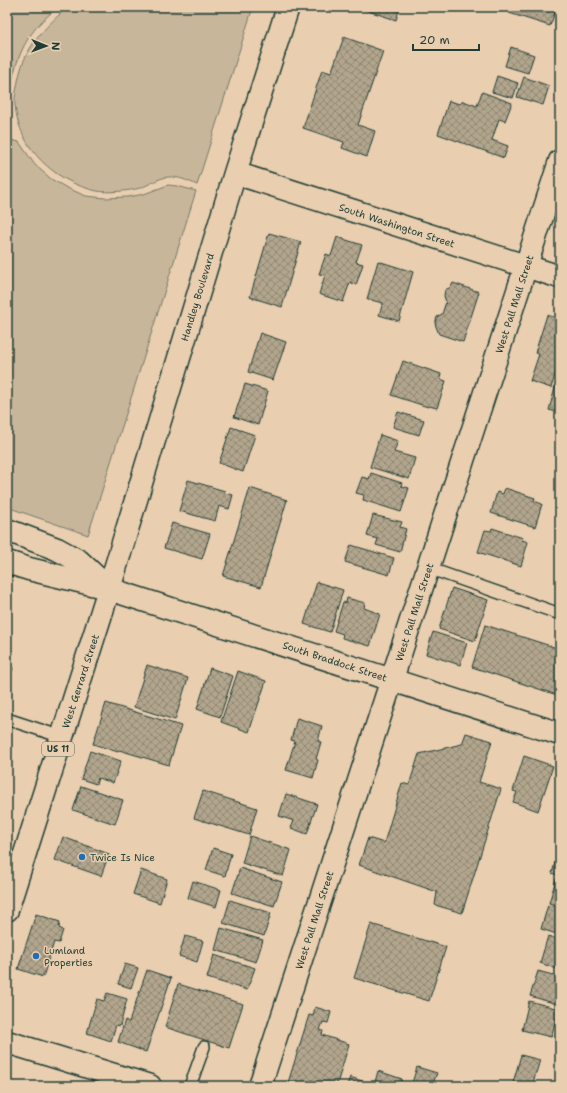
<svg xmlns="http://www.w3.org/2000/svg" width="567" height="1093" viewBox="0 0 567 1093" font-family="'Shantell Sans',sans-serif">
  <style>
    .grass { fill: #c8b69b; stroke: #747a68 }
    .building { fill: url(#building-cross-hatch); stroke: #1f3d34 }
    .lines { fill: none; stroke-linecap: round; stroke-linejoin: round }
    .service-casing { stroke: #1f3d34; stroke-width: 14 }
    .minor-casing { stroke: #1f3d34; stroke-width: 25 }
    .tertiary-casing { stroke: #1f3d34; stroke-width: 25 }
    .secondary-casing { stroke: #1f3d34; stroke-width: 25 }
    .primary-casing { stroke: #1f3d34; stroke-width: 25 }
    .service { stroke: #e9ceb0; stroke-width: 11 }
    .minor { stroke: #e9ceb0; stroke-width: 22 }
    .tertiary { stroke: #e9ceb0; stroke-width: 22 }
    .secondary { stroke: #e9ceb0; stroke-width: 22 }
    .primary { stroke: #e9ceb0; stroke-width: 22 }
    .poi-dot { fill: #1f6fb2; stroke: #e9ceb0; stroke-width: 1.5 }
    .labels { text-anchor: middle; stroke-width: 3; stroke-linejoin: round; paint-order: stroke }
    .shield { fill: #e9ceb0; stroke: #5c6859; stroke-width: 1 }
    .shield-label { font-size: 9px; font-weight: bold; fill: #1f3d34 }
    .street-label { font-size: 10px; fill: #1f3d34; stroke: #e9ceb0 }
    .poi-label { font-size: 10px; fill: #1f3d34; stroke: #e9ceb0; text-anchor: start }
  </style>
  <defs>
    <pattern id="building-cross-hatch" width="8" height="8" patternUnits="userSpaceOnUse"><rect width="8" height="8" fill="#b2a58d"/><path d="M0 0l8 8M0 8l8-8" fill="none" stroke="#908874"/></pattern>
  </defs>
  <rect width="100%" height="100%" fill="#e9ceb0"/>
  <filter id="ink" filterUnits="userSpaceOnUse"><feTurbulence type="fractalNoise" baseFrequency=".025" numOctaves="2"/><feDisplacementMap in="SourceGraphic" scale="8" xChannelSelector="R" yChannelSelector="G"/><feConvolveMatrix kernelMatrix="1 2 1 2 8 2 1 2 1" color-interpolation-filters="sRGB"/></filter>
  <g filter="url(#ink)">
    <path class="grass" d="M7,7h51c-8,7 -17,14 -23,22 -17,20 -22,47 -28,72z
      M68,7h185l-56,178c-9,-4 -19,-9 -29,-8 -10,1 -19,8 -28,11 -10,3 -33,5 -43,3 -42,-9 -78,-42 -82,-86 -1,-7 2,-17 3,-24 2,-10 5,-20 10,-29 10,-18 25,-32 40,-45z
      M7,139l12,3 16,23 16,14 16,9 19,8 19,2 23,-1 16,-3 24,-9 9,1 19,5 -108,344 -81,-28z"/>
    <path class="building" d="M356,7h44l-4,13z
      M507,7h50l-7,19 -41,-13 2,-5z
      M344,37l39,14 -25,74 17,6 -8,26 -25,-9 2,-6 -41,-14 19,-58 9,3z
      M511,47l23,8 -6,18 -23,-7z
      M497,76l21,7 -5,15 -21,-6z
      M524,77l25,9 -6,19 -26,-8z
      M482,92l30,11 -7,18 -6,-2 -7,21 16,6 -4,12 -66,-24 11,-33 11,3 3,-3 14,5z
      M269,233l32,9 -19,65 -32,-10z
      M337,237l25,8 -6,17 7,2 -7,21 -6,-3 -7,20 -24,-8 6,-19 -6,-1 7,-20 5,2z
      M378,261l35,11 -14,49 -20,-6 4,-12 -16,-4z
      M453,283l26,9 -16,50 -24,-8 -4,-10 2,-7 5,-3 4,-12 -2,-6 1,-6 6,-3z
      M547,315l13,4v40l-9,29 -21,-7 9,-27 -4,-1z
      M260,333l26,9 -13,38 -25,-8z
      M403,361l38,13 -1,5 6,2 -9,27 -8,-2 -1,1 -37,-12z
      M245,384l23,7 -10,34 -24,-8z
      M556,384l4,2v27l-11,-3z
      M398,412l26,8 -5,15 -26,-8z
      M231,427l24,8 -12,37 -24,-9z
      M380,435l18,6 -4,11 21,6 -6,21 -39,-12z
      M371,473l31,10 -1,3 8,2 -8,24 -38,-12 1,-5 -8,-2 6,-16 7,2z
      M188,480l37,11 -1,2 9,2 -4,14 -10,-3 -4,15 -36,-10z
      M250,488l37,12 -26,87 -38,-11z
      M505,488l30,10 -1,3 8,3 -7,23 -44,-14 6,-21 6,2z
      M373,515l29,7 -2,5 6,2 -6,23 -24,-7 2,-6 -11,-3z
      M172,523l38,11 -8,25 -38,-11z
      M492,528l31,10 -1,2 6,2 -7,24 -43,-14 7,-22 6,1z
      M351,545l43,13 -5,17 -44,-13z
      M317,582l26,8 -13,42 -26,-8z
      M452,588l36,12 -13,41 -36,-12z
      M347,598l18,5 -1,5 16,6 -10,32 -28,-8 1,-4 -9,-3 9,-29 3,1z
      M485,625l75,24v47l-88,-29z
      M433,632l34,11 -7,22 -34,-11z
      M7,649l3,2 -3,10z
      M147,665l41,13 -13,42 -41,-13z
      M7,666l6,2 -3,10h-3z
      M210,668l23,8 -13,41 -23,-8z
      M238,671l28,10 -17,51 -28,-10z
      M106,703l75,23 -12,39 -50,-15 -1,2 -25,-8z
      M297,718l25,8 -4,15 3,1 -5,17 2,1 -5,18 -27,-8 9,-29 -4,-1z
      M466,733l26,8 -13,41 22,7 -39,124 -27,-8 2,-13 -78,-27 9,-27 16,5 18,-60 7,2 10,-31 43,-10z
      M90,751l31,10 -8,22 -15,-5 -2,6 -15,-5z
      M524,756l29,10 -15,45 -25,-9 4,-10 -4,-1z
      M81,786l42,14 -8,24 -42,-14z
      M203,791l54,17 -8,27 -55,-17z
      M286,794l31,10 -10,30 -16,-6 3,-7 -15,-5z
      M560,803v14l-4,-1z
      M250,836l41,14 -8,26 -41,-13z
      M63,837l46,17 -8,22 -46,-16z
      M560,846v30l-8,-3z
      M213,848l18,6 -6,22 -19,-6z
      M240,868l42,14 -8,24 -42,-13z
      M141,870l26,9 -7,24 -27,-9z
      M556,879l4,1v26l-11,-3z
      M193,881l28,9 -5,17 -28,-9z
      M230,900l41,13 -7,23 -41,-13z
      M548,905l12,3v27l-19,-6z
      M36,914l24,8 -1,6 4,2 -4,13 -5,-1 -11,35 -25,-8z
      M371,924l75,23 -17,54 -75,-23z
      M221,928l42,12 -7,22 -41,-12z
      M185,936l18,5 -6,21 -18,-6z
      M548,936l12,4v30l-20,-7z
      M214,955l41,13 -8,22 -40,-12z
      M125,964l13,4 -7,20 -13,-4z
      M147,970l24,8 -25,74 -28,-10 7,-22 4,2z
      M538,971l22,6v28l-30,-9z
      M178,984l65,20 -14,44 -64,-21z
      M107,993l20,6 -7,27 -4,-1 -5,16 -24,-8 10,-34 7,2z
      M529,1001l30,8 -8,28 -29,-7z
      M315,1007l16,5 -3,11 -5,-1 -3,8 3,1 -1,4 27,9 -12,40 5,2h-55l22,-71 4,1z
      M521,1055l19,5 -8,26h-20z
      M417,1067l20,6 -5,13h-21z
      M378,1071l24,8 -2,7h-20l1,-2 -6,-2z
      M350,1077l18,6 -1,3h-20z"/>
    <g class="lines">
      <defs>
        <path id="service" d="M428,568l132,46
          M7,719l55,18
          M190,1086l14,-39"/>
        <path id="minor" d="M7,1042l143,44
          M260,1086l300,-925"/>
        <path id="tertiary" d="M235,173l325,104
          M109,589l126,-416 53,-166"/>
        <path id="secondary" d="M109,589l451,145"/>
        <path id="primary" d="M7,530l50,19 22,12 30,28
          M7,562l22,7 79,19
          M7,910l102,-321"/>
      </defs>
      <use href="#service" class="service-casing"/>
      <use href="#minor" class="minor-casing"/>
      <use href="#tertiary" class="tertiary-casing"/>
      <use href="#secondary" class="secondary-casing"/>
      <use href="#primary" class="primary-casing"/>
      <use href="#service" class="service"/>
      <use href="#minor" class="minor"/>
      <use href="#tertiary" class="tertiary"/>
      <use href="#secondary" class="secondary"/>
      <use href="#primary" class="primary"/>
    </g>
  </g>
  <g class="poi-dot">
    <circle cx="82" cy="857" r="4"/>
    <circle cx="36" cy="956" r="4"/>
  </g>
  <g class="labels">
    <rect class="shield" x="42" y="742" width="32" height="14" rx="3"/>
    <g class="shield-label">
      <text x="58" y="752">US 11</text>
    </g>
    <g class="street-label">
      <text transform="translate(397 225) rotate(18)" y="4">South Washington Street</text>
      <text transform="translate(197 297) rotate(-73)" y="4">Handley Boulevard</text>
      <text transform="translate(514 304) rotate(-72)" y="4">West Pall Mall Street</text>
      <text transform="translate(414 612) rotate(-72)" y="4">West Pall Mall Street</text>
      <text transform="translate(335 661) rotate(18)" y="4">South Braddock Street</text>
      <text transform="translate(80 681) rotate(-72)" y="4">West Gerrard Street</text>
      <text transform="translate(314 920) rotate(-72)" y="4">West Pall Mall Street</text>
    </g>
    <g class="poi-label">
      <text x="90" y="861">Twice Is Nice</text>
      <text x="44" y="954">Lumland<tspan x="44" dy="12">Properties</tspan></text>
    </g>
  </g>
  <rect width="567" height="1093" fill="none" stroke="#e9ceb0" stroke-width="24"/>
  <rect x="12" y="12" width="543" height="1069" fill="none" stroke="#1f3d34" stroke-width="1.5" filter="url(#ink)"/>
  <g transform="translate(46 46) rotate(91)" stroke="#e9ceb0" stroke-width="3" paint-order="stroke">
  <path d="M0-3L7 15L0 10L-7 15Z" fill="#1f3d34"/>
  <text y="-6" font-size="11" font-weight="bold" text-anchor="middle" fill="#1f3d34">N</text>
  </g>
  <path d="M413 44v6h66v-6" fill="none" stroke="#1f3d34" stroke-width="2"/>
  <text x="419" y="44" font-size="12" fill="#1f3d34" stroke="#e9ceb0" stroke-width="3" paint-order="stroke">20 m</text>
</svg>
